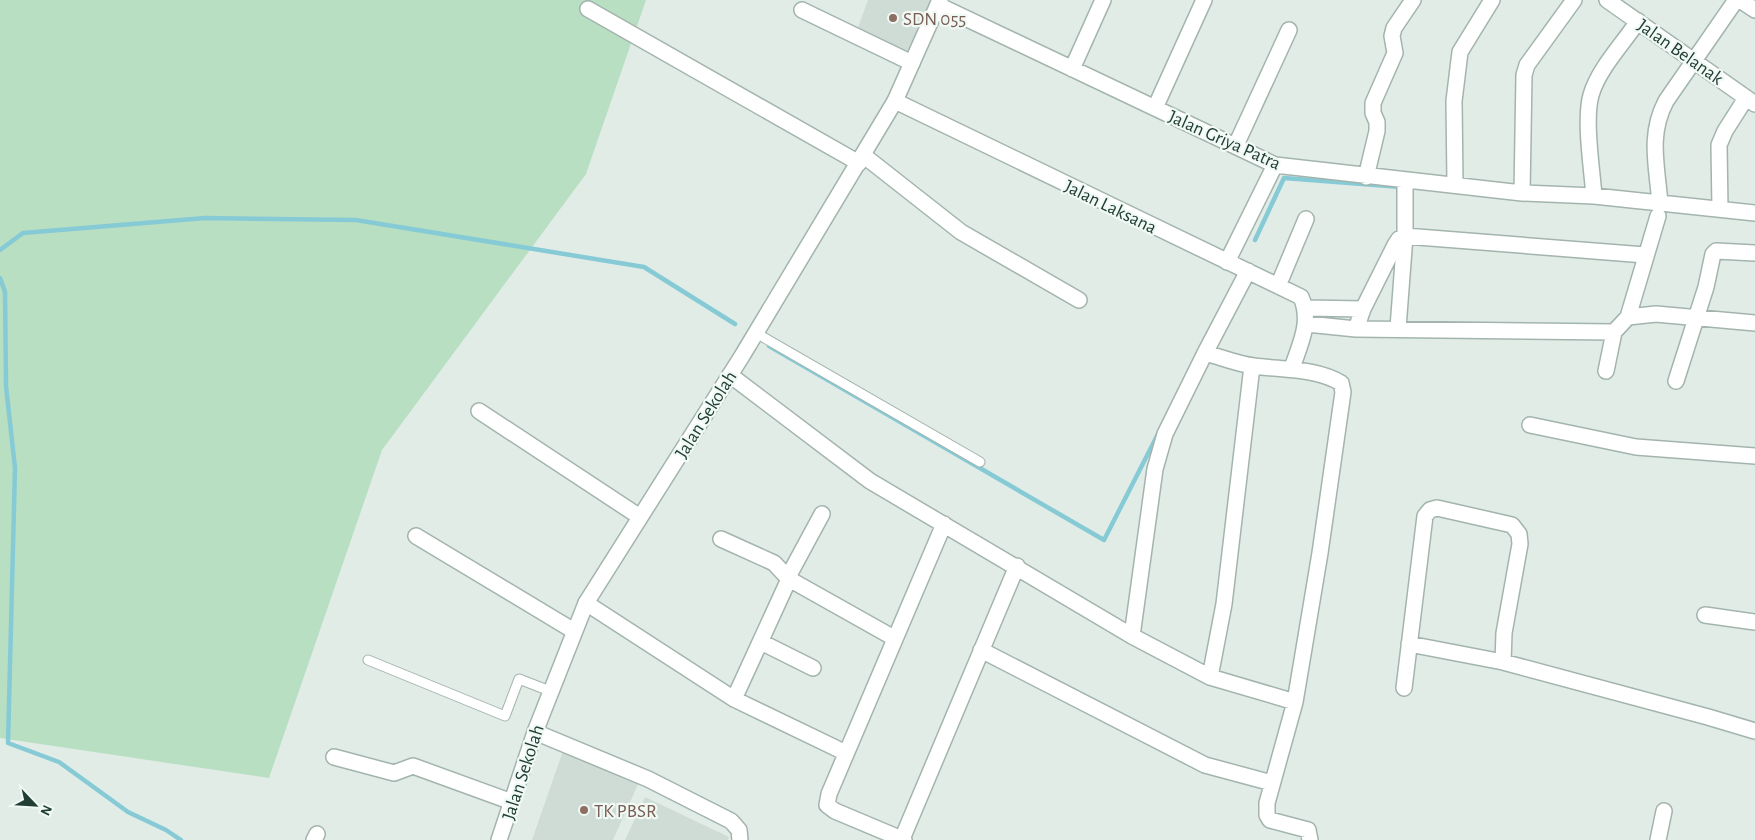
<svg xmlns="http://www.w3.org/2000/svg" width="1755" height="840" viewBox="0 0 1755 840" font-family="'Alegreya Sans',sans-serif">
  <style>
    .built { fill: #cfdcd6 }
    .green { fill: #b8dfc2 }
    .lines { fill: none; stroke-linecap: round; stroke-linejoin: round }
    .stream { stroke: #85cad5; stroke-width: 4.5 }
    .service-casing { stroke: #a3b4ae; stroke-width: 11 }
    .minor-casing { stroke: #a3b4ae; stroke-width: 18 }
    .tertiary-casing { stroke: #a3b4ae; stroke-width: 18 }
    .service { stroke: #fff; stroke-width: 9 }
    .minor { stroke: #fff; stroke-width: 15 }
    .tertiary { stroke: #fff; stroke-width: 15 }
    .education-dot { fill: #8d6e63; stroke: #f1f9f5; stroke-width: 2 }
    .labels { text-anchor: middle; stroke-width: 4.5; stroke-linejoin: round; paint-order: stroke }
    .education-label { font-size: 19px; fill: #785e54; stroke: #f1f9f5; text-anchor: start }
    .street-label { font-size: 19px; fill: #203e35; stroke: #f1f9f5 }
  </style>
  <rect width="100%" height="100%" fill="#e1ece7"/>
  <path class="built" d="M868,0h63l-21,54 -54,-21z
    M564,748l76,32 -27,60h-81z
    M645,797l84,40 -1,3h-103z"/>
  <path class="green" d="M0,0h646l-60,174 -204,276 -113,328 -269,-40z"/>
  <g class="lines">
    <path class="stream" d="M1255,240l29,-62 117,9
      M0,250l23,-17 182,-15 151,2 288,47 91,57
      M0,278l5,14 1,94 9,82 -7,275 51,19 69,50 38,18 15,10
      M769,346l335,194 54,-106"/>
    <defs>
      <path id="service" d="M756,333l224,129
        M368,660l137,56 14,-37 31,12"/>
      <path id="minor" d="M1607,0l148,104
        M1740,0l15,10
        M938,5l337,160 247,28 72,3 161,17
        M588,9l271,154
        M802,10l110,53
        M1072,69l31,-69
        M895,101l406,196c11,25 -1,47 -9,71
        M1155,108l49,-108
        M1236,145l53,-115
        M863,155l98,77 118,68
        M1366,177l11,-46v-9l-4,-9v-10l22,-50 -3,-17 2,-8 19,-28
        M1455,184l-1,-83 6,-49 32,-52
        M1522,193l2,-118 3,-10 47,-65
        M1594,196c-2,-27 -10,-76 -3,-101 8,-27 32,-51 47,-74
        M1660,203c-3,-37 -12,-68 6,-102l70,-101
        M1720,209l-1,-64 6,-14 21,-33
        M1227,262l48,-97
        M1278,286l28,-67
        M1306,308l57,1
        M1628,317l28,-3 99,9
        M1307,324l49,5 258,3
        M1398,328l7,-92v-55
        M1356,329l7,-20 32,-64 4,-6 6,-3 240,19
        M1205,353l43,-82
        M1606,371l8,-39 14,-15 30,-101
        M730,375l140,106 262,155 78,41 85,25
        M1676,381l30,-94 7,-33 3,-3 39,2
        M479,411l161,106
        M1530,425l106,22 119,9
        M416,536l158,95
        M721,539l53,24 15,16 -55,120
        M788,577l34,-63
        M789,579l105,59
        M586,603l148,96 112,54
        M1705,615l50,7
        M1132,636l23,-167 10,-35 40,-81c16,4 32,11 49,13 29,4 61,2 87,17l2,9 -23,161 -25,149 -28,101v12l3,5 38,10 2,10
        M761,642l52,26
        M1409,644l94,18
        M981,650l224,115 67,18
        M1210,677l14,-73 28,-238
        M1404,688l21,-172 5,-6 7,-2 75,17 7,9 1,10 -16,89 -1,29 205,55 47,14
        M535,732l113,47 83,42 8,9 1,10
        M334,757l60,16 19,-7 99,36
        M902,839l115,-273
        M314,840l3,-6
        M904,840l-69,-29 -8,-6 2,-11 115,-270
        M1658,840l6,-29"/>
      <path id="tertiary" d="M499,840l36,-108 51,-129 156,-247 153,-255 45,-101"/>
    </defs>
    <use href="#service" class="service-casing"/>
    <use href="#minor" class="minor-casing"/>
    <use href="#tertiary" class="tertiary-casing"/>
    <use href="#service" class="service"/>
    <use href="#minor" class="minor"/>
    <use href="#tertiary" class="tertiary"/>
  </g>
  <g class="education-dot">
    <circle cx="893" cy="18" r="5"/>
    <circle cx="584" cy="810" r="5"/>
  </g>
  <g class="labels">
    <g class="education-label">
      <text x="903" y="25">SDN 055</text>
      <text x="594" y="817">TK PBSR</text>
    </g>
    <g class="street-label">
      <text transform="translate(1681 51) rotate(35)" y="7">Jalan Belanak</text>
      <text transform="translate(1225 139) rotate(24)" y="7">Jalan Griya Patra</text>
      <text transform="translate(1111 206) rotate(26)" y="7">Jalan Laksana</text>
      <text transform="translate(705 414) rotate(-58)" y="7">Jalan Sekolah</text>
      <text transform="translate(522 772) rotate(-72)" y="7">Jalan Sekolah</text>
    </g>
  </g>
  <g transform="translate(35 805) rotate(115)" stroke="#f1f9f5" stroke-width="4" paint-order="stroke">
  <path d="M0-4L9 19L0 12L-9 19Z" fill="#203e35"/>
  <text y="-8" font-size="14" font-weight="bold" text-anchor="middle" fill="#203e35">N</text>
  </g>
</svg>
